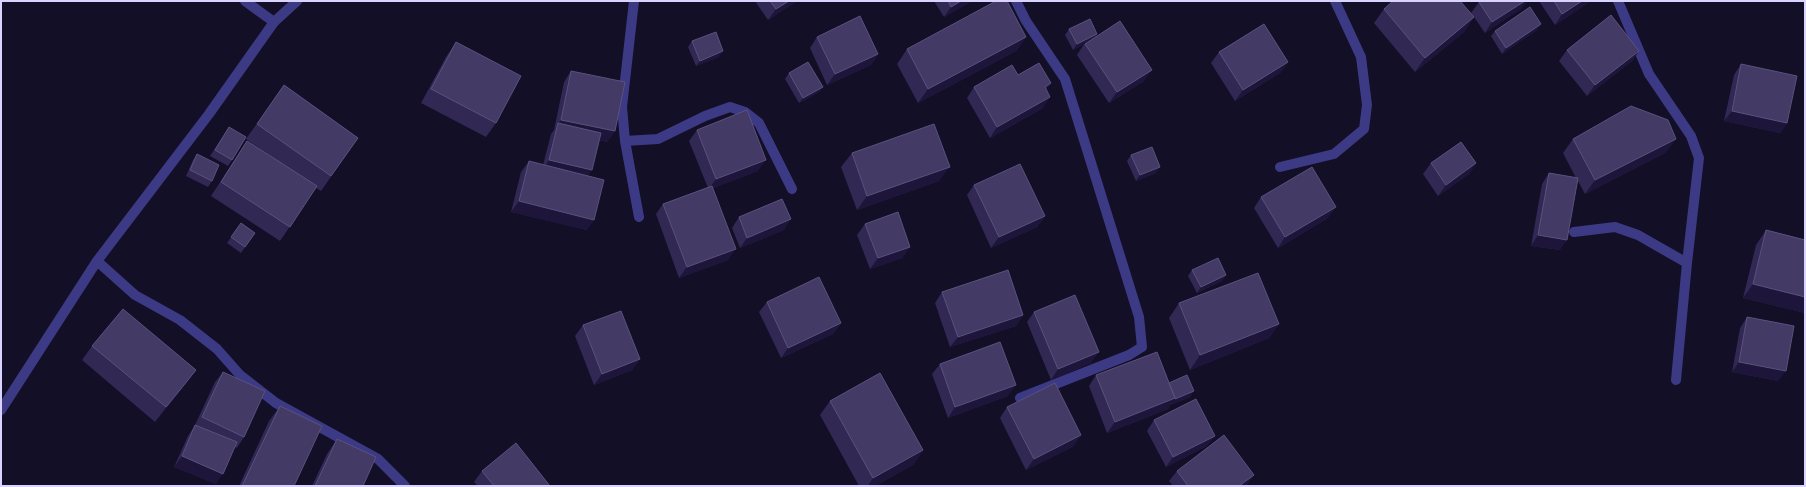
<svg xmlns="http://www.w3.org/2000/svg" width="1806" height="487" viewBox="0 0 1806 487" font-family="'Titillium Web',sans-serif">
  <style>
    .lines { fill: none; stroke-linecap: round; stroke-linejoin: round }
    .minor { stroke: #3d3a85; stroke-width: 10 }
    .wall { fill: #312854 }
    .shaded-wall { fill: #1d163a }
    .building { fill: #433a66; stroke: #5a527e }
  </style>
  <rect width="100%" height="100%" fill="#130f26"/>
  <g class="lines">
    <path class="minor" d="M245,1l29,21
      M634,1l-12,106 3,34 14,76
      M1016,1l10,20 39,58 74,238 3,30 -13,8 -109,43
      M1618,1l31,73 42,62 8,22 -12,105 -11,117
      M625,141l33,-2 47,-23 25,-9 15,5 14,11 33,66
      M1280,167l54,-13 30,-25 3,-24 -6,-48 -26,-56
      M1574,232l41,-5 23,8 49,28
      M97,261l38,34 45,25 37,29 23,26 36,28 102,56 27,27
      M1,410l96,-149 112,-147 65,-92 23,-21"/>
  </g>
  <path class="wall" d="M755,1h42l-29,19z
    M934,1h38l-28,16z
    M1539,1h52l-36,24z
    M1479,2l43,6 -37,25 -11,-16 -10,15 -49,40 -41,-49 10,-14 79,-5 11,13 -3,-4z
    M1069,29l28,5 -2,3 49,44 -35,22 -32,-48 7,-11 -11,6 -8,-15z
    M1537,30l-35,24 -11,-18 4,-5z
    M817,37l61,17 -7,11 -44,20 -17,-37z
    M1026,37l-10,14 -98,52 -21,-39 10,-15z
    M692,41l27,16 -23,9 -8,-19z
    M456,42l40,81 -10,14 -65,-34 25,-46z
    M1567,50l72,1 -7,10 -45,35 -28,-35z
    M1219,52l69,10 -8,11 -45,28 -24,-38z
    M1741,64l46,59 -7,10 -56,-12 10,-46z
    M571,71l44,60 -8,11 -8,-2 -11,36 -1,54 -76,-18 10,-40 8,-11 14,4 8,-31 3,-4 10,-48z
    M789,73l34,14 -4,5 -20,11 -14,-24z
    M1018,75l33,8 -5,7 -3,18 -53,30 -23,-40 7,-11z
    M284,85l74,53 -37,53 -5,-3 -36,53 -69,-45 36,-55 28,18 -29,-20z
    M229,127l3,33 -4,6 -18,-10z
    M697,130l61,41 -45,17 15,72 -49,18 -23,-64 7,-10 45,-16 -19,-47z
    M1573,139h103l-11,14 -80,41 -7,-13 -18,69 -29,-4 11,-62 7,-11 27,5 -13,-25z
    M852,153l87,28 -82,29 -16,-43z
    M197,154l15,27 -4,6 -22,-11 7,-16z
    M1131,155l25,18 -20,8 -9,-20z
    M1431,163h45l-7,11 -31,22 -15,-22z
    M974,185l71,31 -8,11 -46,21 -24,-53z
    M1261,197l67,21 -50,30 -24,-40z
    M739,217l45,13 -44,18 -8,-20z
    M241,223l14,10 -14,20 -14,-10z
    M865,224l45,23 -8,11 -32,11 -13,-34z
    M1766,230l39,10v73l-62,-15 13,-53z
    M1192,270l34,5 -4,6 -25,12 -9,-17z
    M942,292l81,23 -7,11 -66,21 -15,-44z
    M767,302l74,21 -8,11 -52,24 -22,-46z
    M1179,303l100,21 -10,14 -79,32 -21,-52z
    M1034,312l57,51 -40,17 -24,-58z
    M1747,317l31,64 -46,-9 8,-44z
    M583,325l57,34 -8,11 -38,15 -19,-49z
    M92,346l104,24 -10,14 -31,38 -73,-62z
    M940,364l68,32 -60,22 -16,-44z
    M223,372l21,65 -7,11 -2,-1 -19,37 -42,-17 14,-31 7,-11 20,-43z
    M1096,375l73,8 25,8 -4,6 -20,8 -2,4 -61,24 -18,-47z
    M830,401l93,49 -10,15 -38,21h-16l-39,-71z
    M280,406l14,80h-55l30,-65z
    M1007,407l67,39 -48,24 -26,-52z
    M1154,420l53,26 -41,21 -19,-36z
    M337,439l26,47h-51l15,-32z
    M482,471l68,15h-72l-4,-4z
    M1177,471l77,4 -8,11h-73l-4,-5z"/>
  <path class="shaded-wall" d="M789,1h8l-29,19 8,-11z
    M961,1h11l-28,16 7,-10z
    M1464,1h3l-11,8 4,-6z
    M1525,1h3l-6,7 -37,25 7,-11z
    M1582,1h9l-36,24 7,-11z
    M1474,17l-10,15 -49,40 10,-14z
    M1541,24l-4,6 -35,24 4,-6z
    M1097,34l-4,6 -20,10 4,-6z
    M1026,37l-10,14 -98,52 10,-14z
    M723,51l-4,6 -23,9 4,-5z
    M1639,51l-7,10 -45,35 8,-11z
    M878,54l-7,11 -44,20 8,-11z
    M1288,62l-8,11 -45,28 8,-11z
    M1152,70l-8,11 -35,22 8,-11z
    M1051,83l-7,11 1,-7z
    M823,87l-4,5 -20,11 4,-5z
    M1050,97l-7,11 -53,30 7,-11z
    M1732,111l55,12 -7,10 -56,-12z
    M561,120l54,11 -8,11 -51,-11 2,-7z
    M1676,139l-11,14 -80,41 10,-14z
    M549,160l43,10 -7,10 -43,-9z
    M766,160l-8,11 -50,19 8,-11z
    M1476,163l-7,11 -31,22 8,-11z
    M950,167l-11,14 -82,29 10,-14z
    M1160,167l-4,6 -20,8 4,-6z
    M519,201l75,19 -7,10 -76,-18z
    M1336,207l-8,11 -50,30 7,-11z
    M1045,216l-8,11 -46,21 8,-11z
    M791,219l-7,11 -44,18 7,-10z
    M1538,235l29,5 -7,10 -29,-4z
    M910,247l-8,11 -32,11 8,-11z
    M736,249l-8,11 -49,18 8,-11z
    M1226,275l-4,6 -25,12 4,-6z
    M1753,284l52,13v16l-62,-15z
    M1023,315l-7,11 -66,21 8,-10z
    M841,323l-8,11 -52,24 7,-10z
    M1279,324l-10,14 -79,32 10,-15z
    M1099,352l-8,11 -40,17 7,-11z
    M640,359l-8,11 -38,15 8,-11z
    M1739,362l47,9 -8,10 -46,-9z
    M196,370l-10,14 -31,38 11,-15z
    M1016,385l-8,11 -60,22 7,-11z
    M1194,391l-4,6 -20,8 -2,4 -61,24 8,-11z
    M1081,435l-7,11 -48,24 8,-11z
    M1215,436l-8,10 -41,21 7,-10z
    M923,450l-10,15 -38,21h-7l5,-8z
    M182,456l41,18 -7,10 -42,-17z
    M1254,475l-8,11h-7z"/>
  <path class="building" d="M770,1h19l-13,8z
    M948,1h13l-10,6z
    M996,1h11l19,36 -98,52 -21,-40z
    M1393,1h67l14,16 -49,41 -41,-49z
    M1480,1h45l-33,21 -13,-20z
    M1554,1h28l-20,13z
    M1530,7l11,17 -35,24 -11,-17z
    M1611,15l28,36 -44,34 -28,-35z
    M860,16l18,38 -43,20 -18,-37z
    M1090,19l7,15 -20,10 -8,-15z
    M1120,21l32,49 -35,22 -32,-48z
    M1264,24l24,38 -45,28 -24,-38z
    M716,32l7,19 -23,10 -8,-20z
    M456,42l65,34 -25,47 -65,-34z
    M808,62l15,25 -20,11 -14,-25z
    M1039,63l12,20 -6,4 5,10 -53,30 -23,-40 38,-22 6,10z
    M1741,64l56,12 -10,47 -55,-12z
    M571,71l54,11 -10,49 -54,-11z
    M284,85l74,53 -27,38 -74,-52z
    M1631,106l37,14 8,19 -81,41 -22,-41z
    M747,110l19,50 -50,19 -19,-49z
    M558,123l43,10 -9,37 -43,-10z
    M934,124l16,43 -83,29 -15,-43z
    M229,127l17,10 -14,23 -17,-10z
    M247,141l70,45 -27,41 -69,-45z
    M1461,142l15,21 -30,22 -15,-22z
    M1152,147l8,20 -20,8 -9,-20z
    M197,154l22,11 -7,16 -22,-11z
    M529,161l75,19 -10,40 -75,-19z
    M1020,164l25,52 -46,21 -25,-52z
    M1312,167l24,40 -51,30 -24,-40z
    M1549,173l29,5 -11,62 -29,-5z
    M712,186l24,63 -49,18 -24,-63z
    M782,199l9,20 -44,19 -8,-21z
    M898,212l12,35 -32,11 -13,-34z
    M241,223l14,10 -10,14 -14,-10z
    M1766,230l39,10v57l-52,-13z
    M1218,258l8,17 -25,12 -9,-17z
    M1008,270l15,45 -65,22 -16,-45z
    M1258,273l21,51 -79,31 -21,-52z
    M819,277l22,46 -53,25 -21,-46z
    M1075,295l24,57 -41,17 -24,-57z
    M123,309l73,61 -30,37 -74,-61z
    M621,311l19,48 -38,15 -19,-49z
    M1747,317l47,9 -8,45 -47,-9z
    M1000,342l16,43 -61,22 -15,-43z
    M1157,352l18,46 -60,24 -19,-47z
    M223,372l42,19 -21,46 -42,-20z
    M880,373l43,77 -50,28 -43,-77z
    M1187,375l7,16 -19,8v-1l-6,-15z
    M1055,383l26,52 -47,24 -27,-52z
    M1196,399l19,37 -42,21 -19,-37z
    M280,406l42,20 -28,60h-52z
    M195,425l42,17 -14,32 -41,-18z
    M1224,435l30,40 -15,11h-51l-11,-15z
    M337,439l39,18 -13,29h-48z
    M516,443l34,43h-56l-12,-15z"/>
  <rect width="1806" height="487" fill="none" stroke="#d9d4ff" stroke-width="4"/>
</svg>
